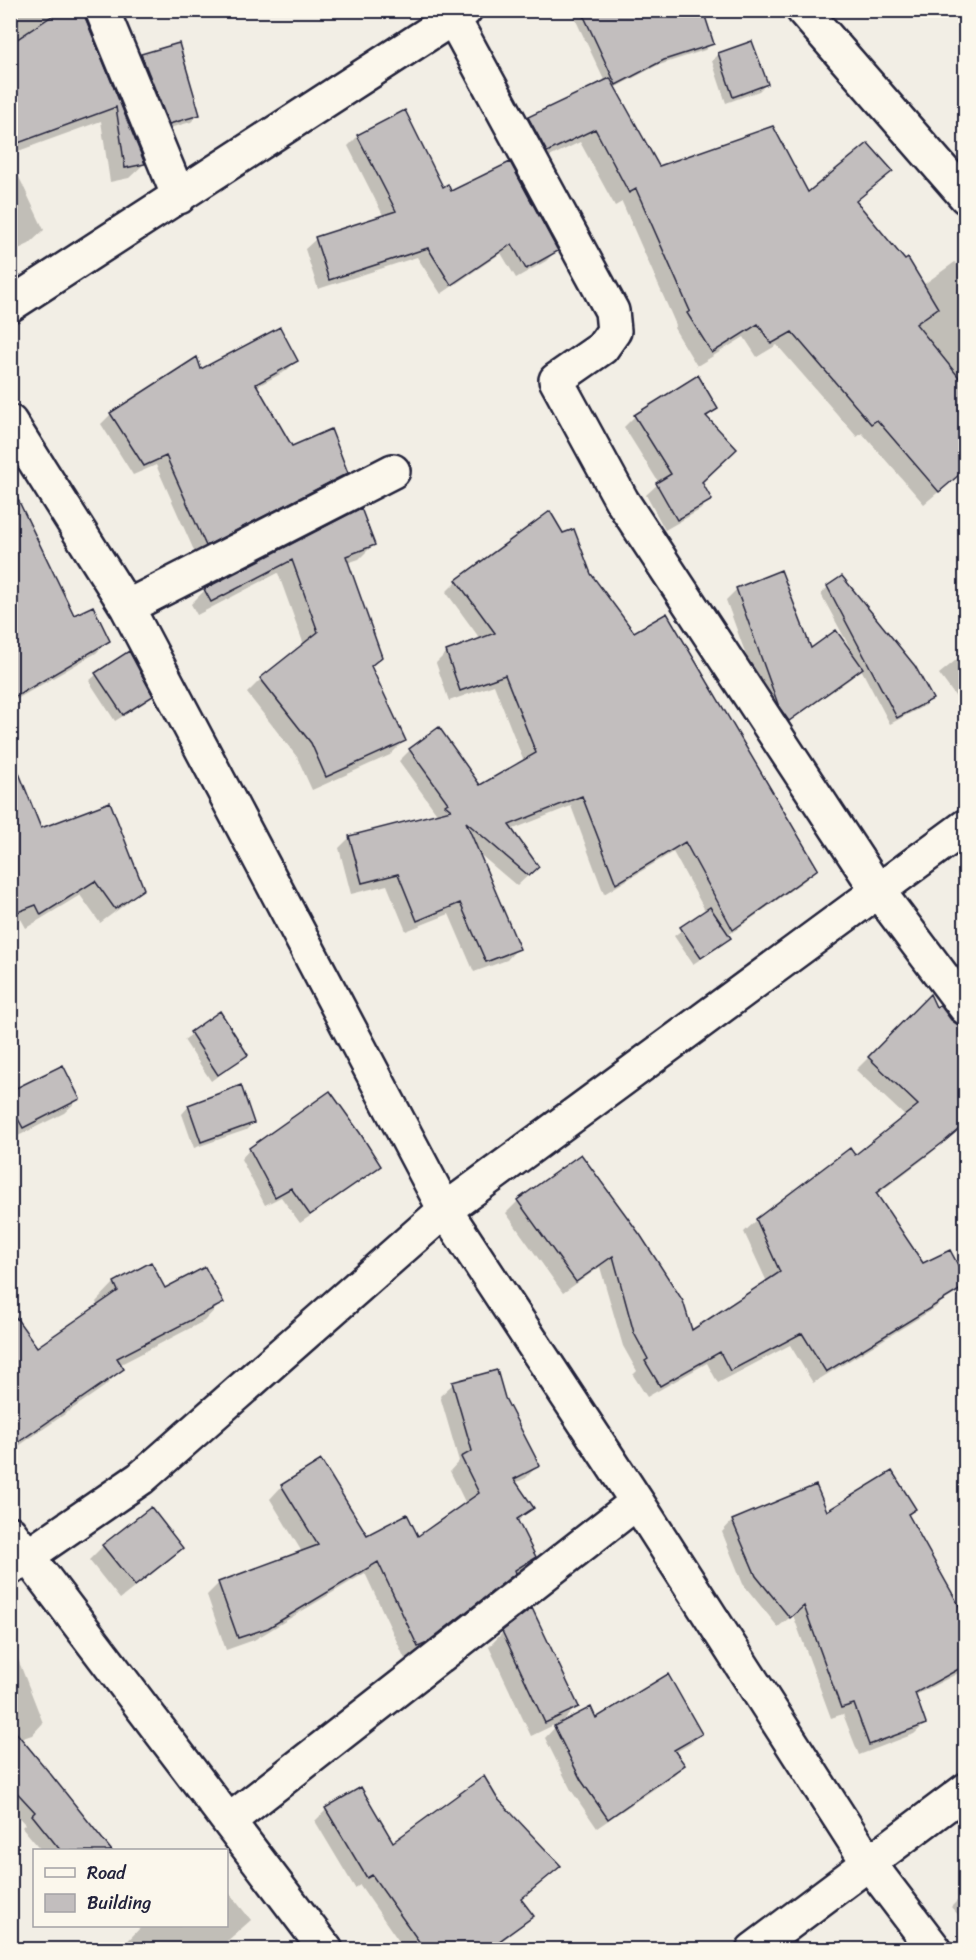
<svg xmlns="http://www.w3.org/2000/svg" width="976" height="1960" viewBox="0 0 976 1960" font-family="Sriracha,sans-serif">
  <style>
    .shadow { fill: #0003 }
    .building { fill: #c2bebe; stroke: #22223b; stroke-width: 1.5 }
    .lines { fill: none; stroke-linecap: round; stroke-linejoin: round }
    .minor-casing { stroke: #22223b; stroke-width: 38 }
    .tertiary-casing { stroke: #22223b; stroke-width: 38 }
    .minor { stroke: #fbf7ec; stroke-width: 33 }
    .tertiary { stroke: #fbf7ec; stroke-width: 33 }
  </style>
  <rect width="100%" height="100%" fill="#f2eee5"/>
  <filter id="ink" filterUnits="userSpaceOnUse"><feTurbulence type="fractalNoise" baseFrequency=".0167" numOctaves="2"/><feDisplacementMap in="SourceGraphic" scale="12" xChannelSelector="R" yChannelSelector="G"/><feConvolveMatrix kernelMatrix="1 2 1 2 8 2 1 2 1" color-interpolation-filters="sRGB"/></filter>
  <g filter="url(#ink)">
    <path class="shadow" d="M10,10h72l62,154 -15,14 -19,4 -9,-61 -91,33z
      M571,10h131l10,33 -7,7 -49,16 -42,22 44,80 150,26 83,-23 -36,31 68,83 32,-23 11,14v193l-42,35 -62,-71 -5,4 -80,-92 -20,12 -13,-20 -47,29 -23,-38 2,-3 -54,-123 -7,4 -35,-64 -47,23 -18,-33 14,-14 76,-36z
      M178,45l20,70 -7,7 -29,8 -28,-67 7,-7z
      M719,54l47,30 -7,7 -33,12 -14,-42z
      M358,136l84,53 114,62 -10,10 -30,17 -15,-25 -60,41 -24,-37 -99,32 -13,-40 11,-10 68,-22 -36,-71z
      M10,158l34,72 -15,14 -19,9z
      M296,361l-10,10 -30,16 36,61 54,25 -10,10 -140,72 -40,-90 -23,10 -32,-51 10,-10 89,-43z
      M717,408l-11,10 -6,64 10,17 -10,11 -35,20 -19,-35 13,-12 -35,-56 11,-11z
      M10,492l63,125 35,24 -12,12 -86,50z
      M360,510l13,35 -14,14 -12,4 33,94 -10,10 34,74 -14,14 -78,35 -15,-33 -50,-64 14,-14 43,-34 -26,-72 -81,42 -6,-11 14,-14z
      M589,575l227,294 -11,11 -78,56 2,2 -7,7 -29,19 -19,-28 32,-24 -33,-60 -69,42 -33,-88 -60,24 26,37 -20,19 -41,-35 42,97 -11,12 -33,12 -25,-58 -43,17 -19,-46 -36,9 -12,-46 11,-11 88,-22 -39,-54 11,-11 70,37 44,-25 -30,-77 -45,16 -13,-38 11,-11 34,-12 -35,-48 11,-11z
      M828,587l103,112 -7,7 -34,18 -29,-55 -11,10 -73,51 -8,-12 -43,-118 11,-11 74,62 37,-2 2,-1 -29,-54z
      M966,652v49l-5,3 -22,-30z
      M96,675l55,21 -7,7 -29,18 -26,-40z
      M10,757l30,73 102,58 -15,15 -27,20 -20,-28 -54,33 -5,-9 -11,4z
      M929,997l7,13 23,17 7,95 -36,32 -54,41 47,70 25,31 -13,12 -122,75 -23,-38 -72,38 -11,-20 -60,34 -14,-22 4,-4 -14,-25 -23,-79 -37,26 -57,-80 12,-12 63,-45 110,176 76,-50 -23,-50 13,-12 98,-63 51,-40 -50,-47z
      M219,1014l27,41 -35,26 -27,-41z
      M10,1093l69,6 -15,14 -54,27z
      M189,1106l64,17 -7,7 -52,18 -12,-34z
      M250,1149l129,16 -10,10 -69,48 -19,-26 -16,8 -24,-46z
      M150,1264l15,26 57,12 -18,19 -85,44 3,4 -18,18 -94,65v-141l27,38 61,-42 -2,-5 18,-19z
      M453,1384l51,15 34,66 -12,13 -11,5 17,25 -15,14 17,35 -13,13 -110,86 -6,3 -40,-86 -111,67 -28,10 -19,-55 12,-12 83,-31 -32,-53 12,-13 85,50 50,3 49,-35 -16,-33 9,-10 -19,-65z
      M815,1487l12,27 88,-5 -7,7 50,91 8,-4v66l-52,27 11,28 -11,10 -55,21 -16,-41 -12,4 -38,-103 -15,12 -35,-43 -21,-52 10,-11z
      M103,1546l78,2 -14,14 -47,37 -31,-39z
      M503,1632l74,74 -18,19 36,-5 105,14 -10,10 -16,9 9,12 -10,11 -76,52 -26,-38 -26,-52 15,-16 -29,14 -42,-89z
      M14,1649l29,74 -11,12 -12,4 90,111h-69l-19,-23 3,-3 -15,-16v-155z
      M496,1799l63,66 -39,35 12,16 -12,11 -31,23h-84l-45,-65 -5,3 -40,-67 11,-11 66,34z
      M226,1889l25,31 -34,30h-98l23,-24h84z
      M966,1892v31l-15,-16z"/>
    <path class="building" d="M61,10h23l1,7 60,147 -20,4 -9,-61 -106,39v-102z
      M581,10h122l11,34 -50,16 -48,25z
      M752,41l16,43 -35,13 -15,-44z
      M179,43l21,72 -31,9 -28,-70z
      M610,78l49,88 114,-40 35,66 60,-49 25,28 -37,30 49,59 3,-2 30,50 -22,16 50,62v83l-27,23 -62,-72 -6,4 -79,-92 -21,12 -13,-20 -46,29 -25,-40 3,-2 -54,-122 -7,4 -34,-64 -48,23 -19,-35z
      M405,110l38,77 5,-3 3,7 59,-29 48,89 -32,18 -14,-25 -61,41 -23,-37 -99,32 -14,-43 81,-26 -39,-76z
      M280,327l18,34 -42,23 36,62 39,-17 17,44 -142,73 -40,-90 -22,10 -34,-53 87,-56 4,12z
      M698,375l20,34 -12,7 31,33 -35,33 10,18 -35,20 -21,-37 15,-9 -37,-59z
      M10,483l64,132 19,-9 17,35 -100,59z
      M361,508l14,37 -29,11 36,101 -11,9 35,75 -80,36 -15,-34 -51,-65 58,-46 -26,-72 -81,42 -7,-13z
      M550,511l13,22 11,-4 17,45 43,58 33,-19 151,256 -85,61 -48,-88 -69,42 -34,-88 -73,29 30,42 -10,9 -63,-54 54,127 -34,13 -26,-59 -43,18 -19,-47 -36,9 -13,-47 102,-26 -6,-5 3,-2 -39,-54 30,-22 41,58 56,-32 -31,-78 -45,16 -14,-40 49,-18 -39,-53z
      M781,570l30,78 25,-18 27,38 -74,53 -10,-14 -43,-119z
      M842,576l73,90 18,33 -36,19 -70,-132z
      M129,651l24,45 -30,19 -28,-42z
      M10,758h3l28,70 69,-26 34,87 -29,20 -20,-28 -54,34 -5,-10 -26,10z
      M710,907l21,31 -30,20 -21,-31z
      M930,994l6,13 4,-2 11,15 7,5 8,1v97l-21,18 -69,52 47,70 27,-13 16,30v6l-140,86 -24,-39 -72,38 -10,-19 -60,34 -15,-25 3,-2 -14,-26 -21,-77 -37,26 -59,-82 64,-46 60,82 42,65 9,29 88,-58 -24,-53 94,-71 5,7 63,-50 -50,-48z
      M220,1011l28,44 -30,20 -28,-43z
      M63,1065l17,34 -57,29 -13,-24v-13z
      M241,1085l13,38 -53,19 -13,-37z
      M330,1091l30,42 21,33 -71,49 -19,-27 -16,9 -26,-49z
      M151,1262l14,26 40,-21 19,36 -107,55 7,11 -114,79v-139l27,38 81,-56 -4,-9z
      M497,1370l8,28 35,68 -26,13 20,29 -17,11 19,38 -21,13 1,3 -91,71 -7,3 -40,-85 -110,66 -30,10 -20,-56 100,-37 -37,-60 40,-25 46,75 40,-21 11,22 61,-43 -18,-36 11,-6 -20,-69z
      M892,1471l24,38 -8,5 58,104v47l-51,28 11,31 -57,21 -15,-41 -13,4 -37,-102 -14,12 -34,-42 -24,-56 84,-35 11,26z
      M151,1507l32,41 -48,38 -33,-41z
      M532,1608l47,99 -34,16 -43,-92z
      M668,1674l34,60 -28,16 11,15 -77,54 -27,-39 -27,-54 37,-19 5,11z
      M10,1725l38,46 64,80h-51l-29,-36 3,-3 -25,-27z
      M484,1776l13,22 64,68 -40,33 13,17 -47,34h-62l-53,-75 -5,3 -42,-70 36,-21 32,55z"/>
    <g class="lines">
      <defs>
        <path id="minor" d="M102,10l77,187
          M803,10l163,187
          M453,18l159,293 2,20 -12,17 -46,32 66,121 256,390 88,117
          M10,305l455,-295
          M10,422l117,185 318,603 192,292 231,360 67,88
          M127,607l266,-136
          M10,1533l316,417
          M10,1568l131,-90 304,-268 521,-384
          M229,1821l408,-319"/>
        <path id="tertiary" d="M753,1950l213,-160"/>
      </defs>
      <use href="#minor" class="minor-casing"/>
      <use href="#tertiary" class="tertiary-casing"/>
      <use href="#minor" class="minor"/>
      <use href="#tertiary" class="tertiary"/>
    </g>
  </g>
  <rect width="976" height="1960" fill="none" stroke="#fbf7ec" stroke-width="36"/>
  <rect x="18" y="18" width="940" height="1924" fill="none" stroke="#22223b" stroke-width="2" filter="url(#ink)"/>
  <rect x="33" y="1849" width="195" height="78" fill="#fbf7ec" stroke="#a4a2a5" stroke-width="1.5"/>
  <rect x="45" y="1868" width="30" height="9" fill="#fbf7ec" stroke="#a4a2a5" stroke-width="1.5"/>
  <text x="87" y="1879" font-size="18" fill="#22223b">Road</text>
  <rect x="45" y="1894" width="30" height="18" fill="#c2bebe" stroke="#a4a2a5" stroke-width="1.5"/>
  <text x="87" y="1909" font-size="18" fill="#22223b">Building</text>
</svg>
